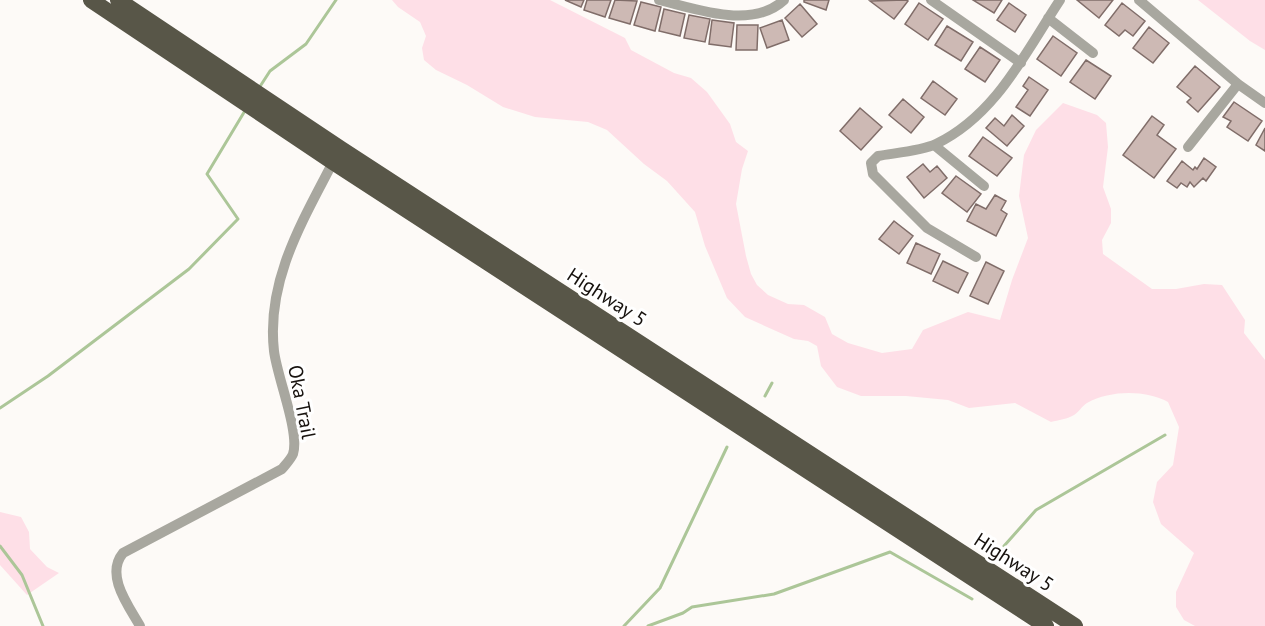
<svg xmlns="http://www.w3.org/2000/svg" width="1265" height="626" viewBox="0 0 1265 626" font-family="'PT Sans',sans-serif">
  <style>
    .green { fill: #fedfe7 }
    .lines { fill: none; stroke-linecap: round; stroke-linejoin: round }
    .stream { stroke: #acc698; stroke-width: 3 }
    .building { fill: #cdb9b4; stroke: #806d69; stroke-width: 1.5 }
    .minor { stroke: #a8a79f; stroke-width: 10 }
    .trunk { stroke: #585648; stroke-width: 16 }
    .labels { text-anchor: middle; stroke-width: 6; stroke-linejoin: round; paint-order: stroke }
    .street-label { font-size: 20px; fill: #17120e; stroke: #fff }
  </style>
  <rect width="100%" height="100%" fill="#fdfaf7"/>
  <path class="green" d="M392,0h158l75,38 6,12 43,23 17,5 16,14 23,32 6,18 12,9 -6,18 -6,35 10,52 5,18 6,11 11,10 20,9 16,1 21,12 7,17 16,9 34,10 30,-4 11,-19 45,-18 32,8 12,-40 16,-42 -9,-42 5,-41 12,-25 27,-27 34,12 9,8 2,24 -5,40 8,22v14l-9,17 1,14 49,35h24l28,-5 18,1 23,35 -1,13 21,27v266h-70l-11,-6 -8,-13v-15l18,-39 -33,-29 -8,-22 4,-20 16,-17 6,-38 -11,-25c-23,-12 -57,-12 -81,1 -5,3 -8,9 -13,12 -6,4 -16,5 -23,7l-36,-19 -46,5 -21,-8 -42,-4h-45l-24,-9 -16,-21 -4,-20 -9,-5 -14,-2 -49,-22 -18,-19 -22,-52 -10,-34 -28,-31 -23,-17 -37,-34 -19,-8 -53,-5 -32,-10 -36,-22 -31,-15 -12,-10 -2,-12 4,-12 -6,-14 -22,-15z
    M1198,0h67v50l-15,-9z
    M0,512l21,5 8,15 1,17 17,18 12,6 -32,22 -27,-30z"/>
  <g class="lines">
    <path class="stream" d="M259,88l11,-17 36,-27 30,-44
      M765,396l7,-13
      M0,408l48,-32 141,-107 49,-50 -31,-45 39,-65
      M0,546l22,29 21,51
      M1004,546l32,-36 129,-75
      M624,626l36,-38 67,-141
      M648,626l35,-13 9,-6 82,-13 116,-42 82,47"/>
  </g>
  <path class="building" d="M565,0h19l-3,7z
    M587,0h24l-6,17 -21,-7z
    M615,0l22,1 -7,23 -21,-6z
    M804,0h25l-3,10 -22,-8z
    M906,0l2,1 -14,18 -24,-18z
    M973,0h29l-8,13z
    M1077,0h36l-14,18z
    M641,2l20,5 -6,24 -21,-6z
    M919,3l24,16 -15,21 -23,-16z
    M1009,3l17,12 -11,17 -18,-12z
    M1122,3l23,18 -12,15 -8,-6 -6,6 -14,-11z
    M800,4l17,20 -15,13 -17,-19z
    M664,9l21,5 -5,22 -21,-5z
    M689,15l21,4 -5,23 -21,-4z
    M712,20l22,3 -3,24 -22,-3z
    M782,20l7,20 -22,8 -7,-20z
    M737,25h21l-1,25h-21z
    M947,26l26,16 -12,19 -26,-16z
    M1149,27l20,16 -16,20 -20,-15z
    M1053,36l24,17 -16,23 -24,-17z
    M980,47l20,13 -15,22 -20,-13z
    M1086,60l25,16 -16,23 -25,-17z
    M1195,66l25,21 -22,25 -11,-10 4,-4 -14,-11z
    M1029,77l19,13 -18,26 -14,-9 12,-17 -5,-4z
    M933,81l24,18 -12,16 -24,-17z
    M903,99l21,18 -13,16 -22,-18z
    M1234,102l28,19 -14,20 -21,-14 4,-6 -8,-4z
    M860,108l22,19 -21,23 -21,-19z
    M1012,115l12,11 -17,20 -21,-18 9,-10 9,8z
    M1152,116l12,9 -7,10 19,14 -22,29 -31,-23z
    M1265,128v23l-9,-6z
    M983,137l29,21 -15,18 -28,-20z
    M1204,158l12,9 -10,14 -3,-3 -9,9 -4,-5 -3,5 -6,-4 -4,5 -10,-7 15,-20 11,9 2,-3 2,2z
    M923,164l7,8 7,-6 10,12 -23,20 -17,-21z
    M956,176l25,18 -14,18 -25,-19z
    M995,195l11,6 -5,9 6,4 -11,22 -29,-15 9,-17 10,5z
    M894,221l19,15 -14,18 -20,-15z
    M916,243l24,11 -9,20 -24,-11z
    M943,261l25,12 -10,20 -25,-12z
    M986,262l18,9 -16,33 -18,-8z"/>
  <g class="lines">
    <path class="minor" d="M659,0c38,9 93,30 125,0
      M931,0l90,63
      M1139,0l99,84 27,19
      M1048,18l45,35
      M934,145l50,41
      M1188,147l50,-63
      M976,257l-49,-29 -54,-54 -2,-11 7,-7c16,-3 43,-5 58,-12 60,-29 89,-91 124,-144
      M140,626c-12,-21 -35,-51 -17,-73l159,-84c4,-5 9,-10 11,-15 7,-22 -16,-77 -19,-103 -8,-70 28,-129 59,-189"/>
    <path class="trunk" d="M91,0l242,162 713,464
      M118,0l223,149 734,477"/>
  </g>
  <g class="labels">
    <g class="street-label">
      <text transform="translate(607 297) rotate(33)" y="7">Highway 5</text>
      <text transform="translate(302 402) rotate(79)" y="7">Oka Trail</text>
      <text transform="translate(1014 562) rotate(33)" y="7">Highway 5</text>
    </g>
  </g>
</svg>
